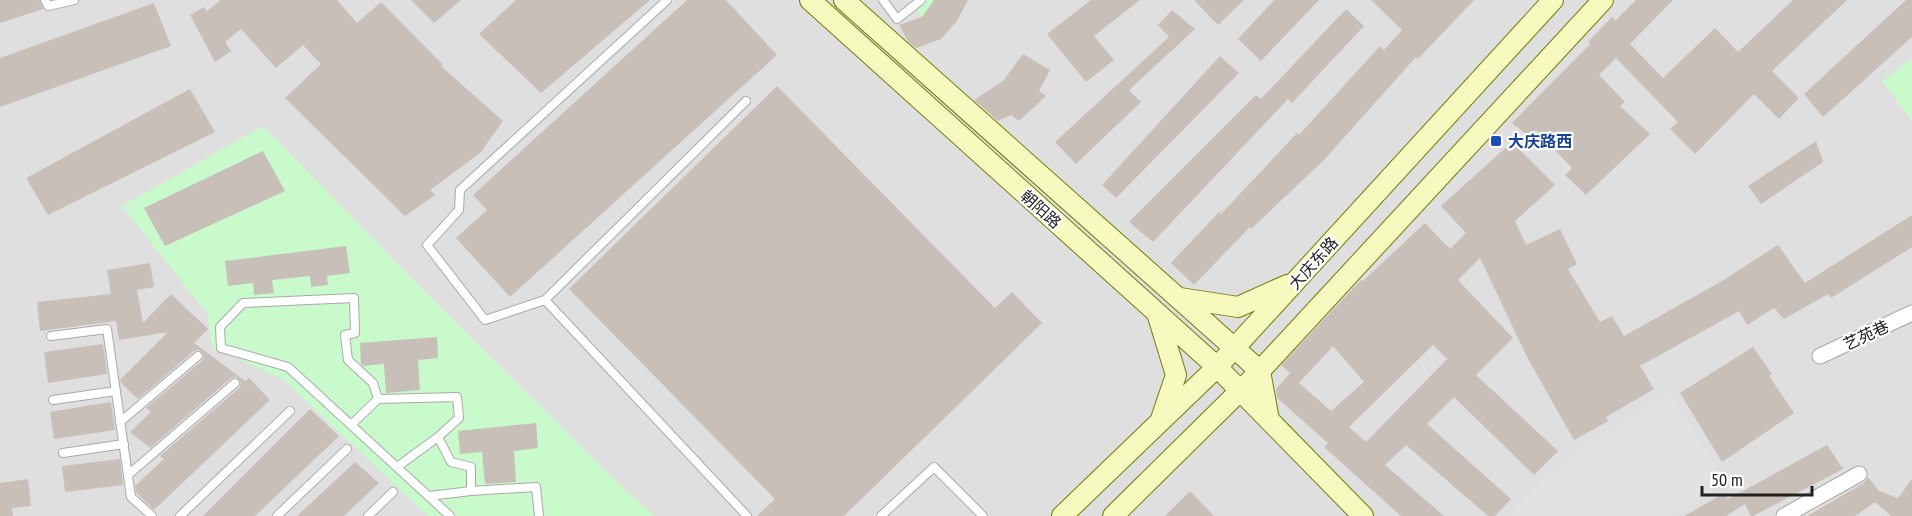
<svg xmlns="http://www.w3.org/2000/svg" width="1912" height="516" viewBox="0 0 1912 516" font-family="'PT Sans Narrow','Noto Sans SC',sans-serif">
  <style>
    .residential { fill: #e0dfdf }
    .park { fill: #c8facc }
    .parking { fill: #e2e2e2 }
    .building { fill: #c7bfb8; fill-rule: evenodd }
    .lines { fill: none; stroke-linecap: round; stroke-linejoin: round }
    .service-casing { stroke: #a9a9a9; stroke-width: 10 }
    .minor-casing { stroke: #a9a9a9; stroke-width: 17 }
    .secondary-casing { stroke: #707d05; stroke-width: 22 }
    .service { stroke: #fff; stroke-width: 8 }
    .minor { stroke: #fff; stroke-width: 15 }
    .secondary { stroke: #f7fabf; stroke-width: 20 }
    .transit-dot { fill: #1a4fb4; stroke: #fff; stroke-width: 2 }
    .labels { text-anchor: middle; stroke-width: 4.5; stroke-linejoin: round; paint-order: stroke }
    .transit-label { font-size: 16px; font-weight: bold; fill: #164399; stroke: #fff; text-anchor: start }
    .street-label { font-size: 16px; fill: #222; stroke: #fff }
  </style>
  <rect width="100%" height="100%" fill="#f2efe9"/>
  <path class="residential" d="M0,0h1912v516h-1912z"/>
  <path class="park" d="M907,0h61l-35,28z
    M1912,58v63l-30,-40z
    M263,126l164,168 198,196 30,26h-227l-145,-137 -71,-31 -5,-35 -85,-107z"/>
  <path class="parking" d="M1670,394l56,88 -57,34h-158l15,-19 49,-44z"/>
  <path class="building" d="M0,0h39l4,9 -43,14z
    M221,0h116l20,23 24,-21 62,63 -2,1 62,55 -23,32 -50,37 5,5 -30,21 -120,-118 36,-34 -18,-19 -27,23 -35,-39 -16,13 6,9 -16,11 -25,-47 14,-8 3,4z
    M411,0h50l-27,23z
    M516,0h134l-109,93 -62,-59z
    M687,0h39l51,55 -267,242 -54,-59 31,-28 -14,-15z
    M934,0h34l-11,21 -16,18 -25,9 -8,-7 -9,-16 23,-8z
    M1091,0h49l-46,36 20,24 -28,22 -39,-48z
    M1194,0h50l-26,25z
    M1274,0h45l-58,61 -23,-22z
    M1371,0h103l-56,59 -2,-2 -92,103 -73,69 -1,-2 -56,58 -23,-22 48,-51 2,2 76,-81 2,2 81,-89 4,4 18,-20z
    M1636,0h37l-43,44 33,34 52,-50 23,24 55,-52h54l-75,71 27,27 -20,21 -25,-25 -59,60 -25,-25 8,-7 -62,-64 -17,17 26,27 -5,4 30,28 -64,61 -21,-20 7,-7 -36,-38 -7,7 -17,-14 78,-79 -2,-2 24,-25 3,4z
    M1906,0h6v37l-89,80 -19,-23z
    M154,3l17,43 -171,61v-49z
    M1346,9l18,17 -72,77 -4,-4 -135,143 -24,-20 127,-127 5,4z
    M1172,10l23,19 -66,61 12,12 -65,62 -21,-22 114,-105 -11,-12z
    M1023,54l27,16 -11,21 7,5 -27,25 -8,-6 -13,6 -24,-21 29,-19z
    M1220,56l19,17 -123,125 -14,-13z
    M777,86l218,222 17,-16 30,31 -198,193h-87l18,-17 -206,-210z
    M190,89l25,43 -167,83 -22,-37z
    M1816,141l7,21 -62,42 -13,-18z
    M1512,142l43,43 -40,36 11,24 34,-16 17,35 -9,5 32,53 12,-6 12,20 98,-55 56,-36 27,38 107,-68v32l-81,51 -3,-4 -44,25 -10,-11 -27,17 -8,-14 -99,55 14,23 -48,28 2,4 -34,19 -47,-83 -47,-99 -22,22 55,58 -37,37 82,76 -24,24 -80,-78 -27,27 84,75 -16,17h-7l-82,-71 -21,20 59,51h-43l-77,-69 4,-4 -51,-45 -1,-9 14,-16 -9,-8 80,-85 2,1 62,-58 25,26 16,-16 -25,-27zM1433,345l14,14 -81,83 -17,-15zM1333,346l31,36 -33,29 -32,-28z
    M263,151l22,40 -120,55 -21,-38z
    M346,246l4,27 -23,3 1,9 -17,2 -1,-11 -38,4 2,13 -20,2 -1,-12 -25,3 -3,-25z
    M150,263l4,24 -17,3 6,33 28,-29 37,35 -14,14 51,38 4,-3 21,22 -116,110 -18,-18 -1,-6 29,-27 -4,-3 79,-68 2,-4 -1,-4 -4,-3 -5,1 -81,70 -20,-16 21,-20 -5,-4 56,-47 2,-4 -1,-4 -4,-3 -5,1 -56,48 -17,-16 -1,-3 48,-48 -49,8 -3,-19 -76,10 -3,-29 74,-8 -4,-24z
    M437,337l1,21 -20,2 2,30 -34,3 -2,-29 -21,2 -2,-2 -1,-21z
    M103,344l4,30 -59,9 -4,-31z
    M1753,347l19,27 -3,2 25,37 -72,49 -42,-69z
    M111,402l4,28 -61,9 -4,-27z
    M310,409l29,27 -84,80h-52z
    M536,423l2,25 -24,3 2,31 -31,2 -3,-32 -22,2 -2,-23z
    M1827,445l16,24 -90,47h-2l-6,-12 -19,12h-42l39,-22 5,5z
    M120,459l3,26 -58,7 -3,-26z
    M355,462l24,21 -35,33h-47z
    M1868,477l11,14 19,7 14,-19v37h-21l-16,-14 -20,14h-48l57,-33z
    M28,479l3,27 -19,2 1,8h-13v-33z
    M1190,491l24,25h-49z"/>
  <g class="lines">
    <defs>
      <path id="service" d="M45,0l3,6 26,-6
        M883,0l14,19 24,-19
        M746,101l-201,199 202,216
        M545,300l-60,20 -58,-75 32,-35 1,-20 207,-190
        M51,336l56,-7 24,168 21,19
        M53,400l63,-9
        M120,422l78,-66
        M351,425l27,-26
        M63,453l61,-9
        M397,467l41,-30
        M128,475l107,-92
        M429,496l42,-5
        M180,516l110,-105
        M277,516l70,-67
        M368,516l25,-24
        M450,516l-162,-149 -67,-19 -1,-21 23,-24 111,-5 1,35 -10,2 3,25 25,23 5,16 79,-2 2,21 -21,19 13,25 20,5v24l65,-4 3,29
        M881,516l53,-49 49,49"/>
      <path id="minor" d="M1820,356l92,-43
        M1784,516l75,-42"/>
      <path id="secondary" d="M810,0l407,367 146,149
        M844,0l416,371 9,49
        M1180,298l58,9 49,-22
        M1157,313l19,62 -15,44
        M1062,516l155,-149 336,-367
        M1113,516l144,-142 346,-374"/>
    </defs>
    <use href="#service" class="service-casing"/>
    <use href="#minor" class="minor-casing"/>
    <use href="#secondary" class="secondary-casing"/>
    <use href="#service" class="service"/>
    <use href="#minor" class="minor"/>
    <use href="#secondary" class="secondary"/>
  </g>
  <rect class="transit-dot" x="1490" y="135" width="12" height="12" rx="3"/>
  <g class="labels">
    <g class="transit-label">
      <text x="1508" y="147">大庆路西</text>
    </g>
    <g class="street-label">
      <text transform="translate(1041 209) rotate(42)" y="6">朝阳路</text>
      <text transform="translate(1313 263) rotate(-48)" y="6">大庆东路</text>
      <text transform="translate(1866 335) rotate(-25)" y="6">艺苑巷</text>
    </g>
  </g>
  <path d="M1702 486v9h110v-9" fill="none" stroke="#222222" stroke-width="3"/>
  <text x="1711" y="486" font-size="18" fill="#222222" stroke="#ffffff" stroke-width="4.5" paint-order="stroke">50 m</text>
</svg>
